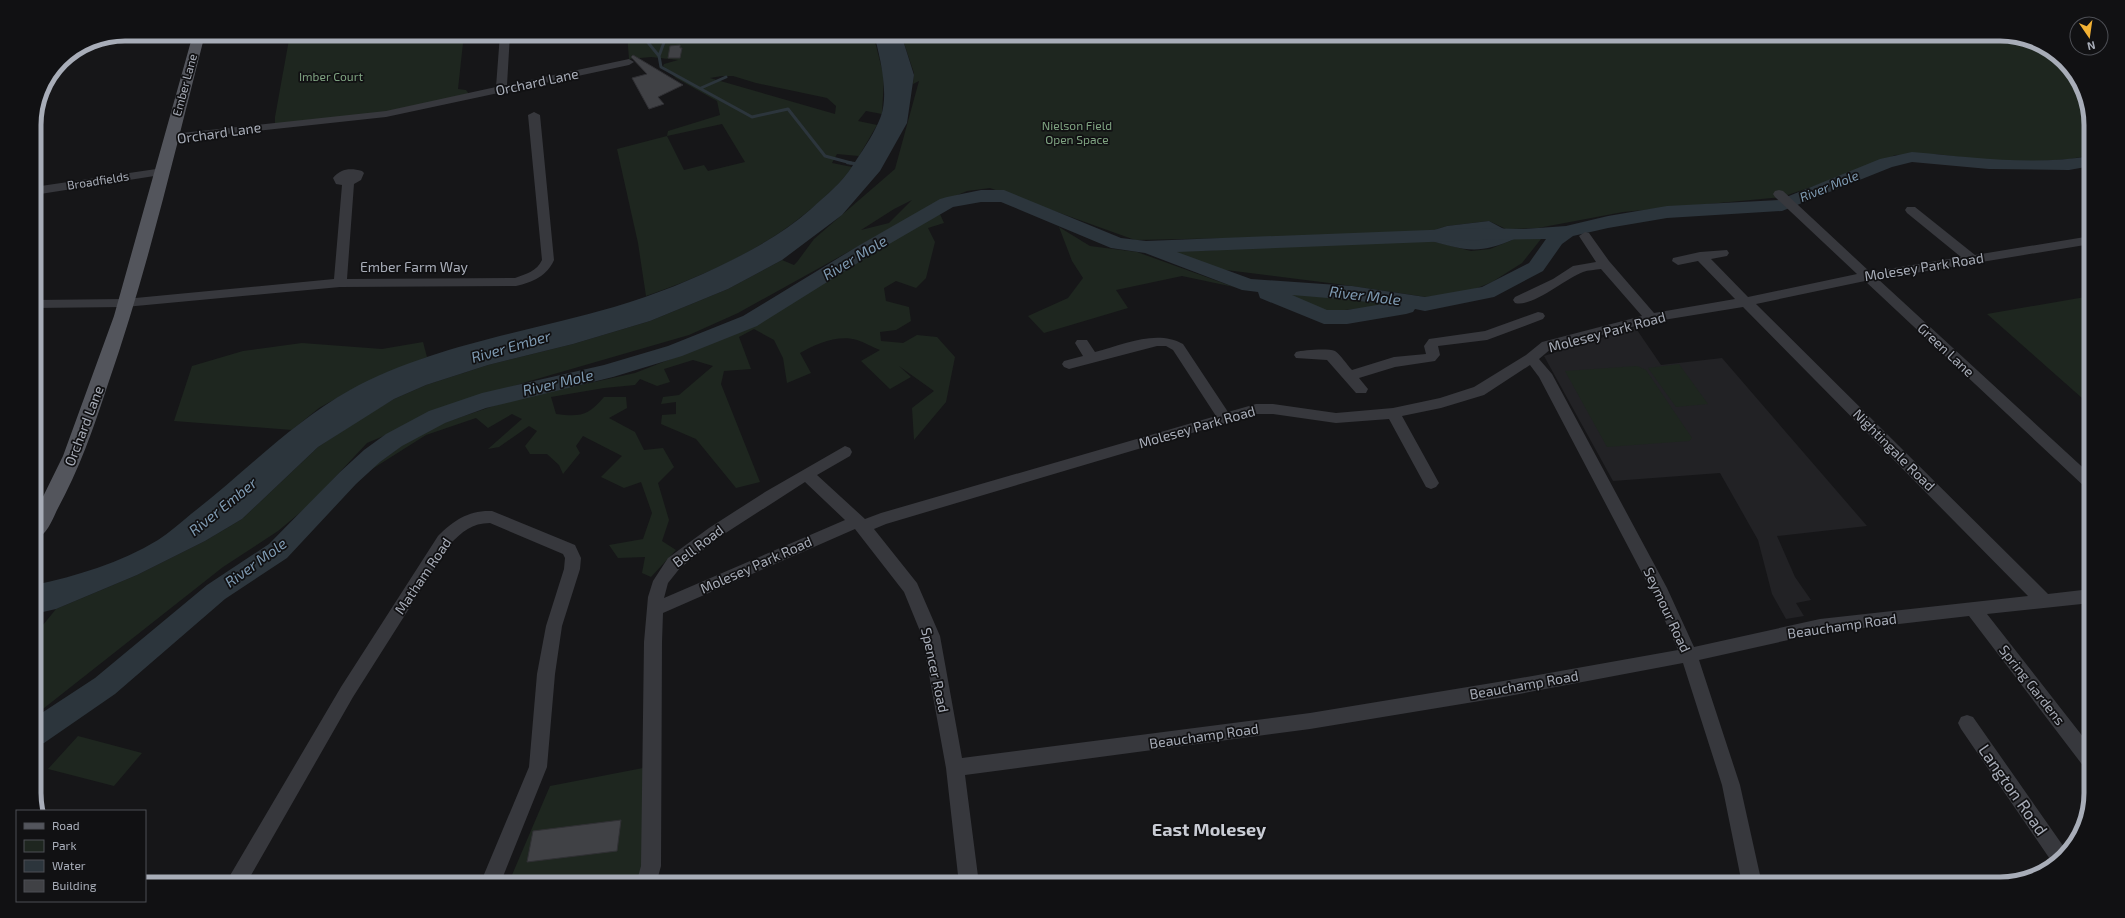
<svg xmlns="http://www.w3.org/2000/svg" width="2125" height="918" viewBox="0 0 2125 918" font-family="'Exo 2',sans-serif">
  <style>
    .built { fill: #222225 }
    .green { fill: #1e261f; fill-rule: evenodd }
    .water { fill: #2c353c }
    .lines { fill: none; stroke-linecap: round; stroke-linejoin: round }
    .stream { stroke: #2c353c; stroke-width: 3 }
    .river { fill: #2c353c; fill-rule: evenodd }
    .building { fill: #404145; stroke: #303034 }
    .minor { fill: #37383d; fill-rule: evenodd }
    .major { fill: #53555c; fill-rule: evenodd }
    .labels { text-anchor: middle; stroke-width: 3.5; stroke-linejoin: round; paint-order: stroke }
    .far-park-label { font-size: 12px; fill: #7fa381; stroke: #111113 }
    .far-street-label { font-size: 12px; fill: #a8adb8; stroke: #111113 }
    .far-water-label { font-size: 13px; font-style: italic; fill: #7f9bb3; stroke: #111113 }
    .street-label { font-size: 14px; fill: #a8adb8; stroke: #111113 }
    .water-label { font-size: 15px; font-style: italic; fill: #7f9bb3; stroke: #111113 }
    .near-street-label { font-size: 17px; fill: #a8adb8; stroke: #111113 }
    .near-neighbourhood-label { font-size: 18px; font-weight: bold; fill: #c9ccd4; stroke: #111113 }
    .rim { fill: none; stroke: #a8adb8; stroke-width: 5 }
  </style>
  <rect width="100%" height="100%" fill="#161618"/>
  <path class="built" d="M1635,327l26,38 61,-7 145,168 -90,10 18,41 16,23 -15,3 8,13 -18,3 -14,-25 -14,-54 -38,-67 -107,8 -69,-125z"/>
  <path class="green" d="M290,34h174l-6,55 8,1 3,4 -83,20 -111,12v-9z
    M627,34h246l11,43 -2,37 -16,-3 -8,10 19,4 -18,31 -22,-2 -5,9 20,4c-9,14 -21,24 -33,35 -50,45 -110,72 -173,94l-8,-53 -21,-94 50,-13 1,-5 52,-16 -3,-14 -41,-23 -13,-12 1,-2 14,-4 -27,-3 -22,2zM722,76h11l23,7 71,15 9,8 -1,8 -125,-36zM722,124l23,38 -37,9 -4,-6 -20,5 -17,-34z
    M901,34h352l51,3 51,-3h645l35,7 37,29 19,49v36l-21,4 -28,2h-49l-57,-7 -41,1 -20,10 -93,32 -159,15 -85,16 -32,1 -17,-8 -42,5 -26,8 -286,6 -145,-52 -23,3 -38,16 -191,106 -49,22 -166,48 -85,30 -71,30 -59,63 -30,25 -55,36 -189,149v-80l22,-27 81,-34 68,-34 37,-22 76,-72 47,-31 29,-17 32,-14 62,-20 85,-21 77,-23 78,-32 54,-29 12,5 3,-3 17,-23 81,-70 24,-88 -6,3 1,-11zM912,200l-23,23 -28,7 33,-21z
    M939,212l5,11 -16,5 7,14 -9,36 -10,10 -20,-7 -12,7 2,13 23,6 2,14 -15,9 -16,2 1,9 22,2 14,-8 20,2 18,20 -9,45 -32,38 -2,-32 22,-17 -35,-25 12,11 -21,12 -29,-28 19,-11c-8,-3 -16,-8 -23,-10 -18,-6 -42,4 -57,13l11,20 -24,10 -4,-25 -9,-18 -20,-11 -15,8 12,32 -27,2 -3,13 39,98 -24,6 -40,-49 -35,-15 1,-9 14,-1v-12l-15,2 2,-7 16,-2 34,-29 -20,-6 -29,9 6,13 -13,4 -17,-7 -5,6 -31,3 -53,9 5,17c24,3 32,2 48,-17h22l1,11 -18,10 26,14 9,18 19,-2 11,19 -16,16 11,37 -7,21 14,9 -25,27 -9,-4 3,-16 -27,1 -9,-13 34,-6 9,-26 -11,-31 -17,6 -23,-11 21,-21 -39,-20 -7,10 4,7 -17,21 -4,-9 -12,-11h-17l-5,-8 12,-15 -8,-5 -30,21 -11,2 34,-30 -10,-5 -24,14 -12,-10 -50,17 -65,41 62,-46 85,-29 127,-28 110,-43z
    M1059,227l31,19 47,6 97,35 -52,-11 -66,14 12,18 -84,25 -16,-17 40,-18 15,-20 -11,-17z
    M1517,238l24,1 -19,24 -30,19 -22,9 -44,6 -81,-12 -135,-17 -44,-18 39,1 55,-5 164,-7 47,12 19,-2z
    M1270,290l130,14 -73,8z
    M2091,296v110l-104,-92z
    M423,342l4,15 -74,32 -34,19 -27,22 -118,-9 18,-55 51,-15 59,-8 80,6z
    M1679,364l29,40 -32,3 -28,-39z
    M1637,366l9,4 46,68 -3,3 -82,6 -42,-76z
    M78,736l64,17 -28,33 -66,-17z
    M643,768l1,105 -15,11h-118l-2,-2 41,-96z"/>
  <path class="water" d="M874,34h27l13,41 -7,48 -27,48 -38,44 -60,45 -54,29 -78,32 -77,23 -85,21 -62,20 -32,14 -76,48 -76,72 -37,22 -68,34 -81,34 -22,5v-29c43,-9 86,-22 124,-45 11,-7 22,-17 33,-26 53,-41 100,-91 159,-124 83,-45 175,-57 264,-83 41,-12 80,-28 118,-47 28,-14 55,-30 79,-51 15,-14 31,-26 42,-44l-7,-1 2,-3 7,1c10,-15 20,-30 26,-46 8,-23 -1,-59 -7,-82z
    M1253,34h102l-51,3z
    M1489,221l26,14 2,3c-41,18 -51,12 -93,1l-3,-5 26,-8z"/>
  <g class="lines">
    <path class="stream" d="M641,34l18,22 2,11 91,50 36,-8 37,47 26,7
      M659,56l8,-22
      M701,88l25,-11"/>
    <path class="river" d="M1912,152c58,5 121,14 179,4v10l-22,4 -80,-1 -77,-7 -20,5 -110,44 -115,7 -59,10 -35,8 -11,8 -19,27 -49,26 -69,14 -10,-2 -2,3 -7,2 -59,10h-23l-64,-26 -2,-6 -16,-2 -97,-37 -34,-5 -110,-46h-20l-28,5 -81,47 -115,72 -75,30 -69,21 -127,31 -41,15 -43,23 -22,16 -24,22 -69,74 -62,41 -110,95 -71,49 -10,3v-28l61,-40 112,-93 62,-41 71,-72 24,-22 22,-16 43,-23 53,-18 122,-28 64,-19 75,-30 115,-70 82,-47 7,-2 34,-7h23l117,48 25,3 334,-13 44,1 42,-3 42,-10 59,-10 112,-6 101,-41zM1546,239l-17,24 -47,24 -57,10 -73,-11 -101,-7 -74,-27 303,-12zM1292,295l60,5 31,4 -36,6h-20z"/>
  </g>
  <path class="building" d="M680,45v3h2l-2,10h-12l2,-12z
    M633,55l50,30 -25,12 6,7 -15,5 -17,-31 15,-4 -16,-17z
    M621,820l-4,31 -90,11 6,-31z"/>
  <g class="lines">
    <path class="minor" d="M500,34h10l-3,51 122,-26 5,3 -5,3 -243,52 -214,23 -6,-3 6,-3 214,-23 110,-24z
      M534,112l6,3 14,145c-7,16 -21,22 -38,26l-176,1 -215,20 -91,1v-8l91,-1 209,-20 8,-94 -6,-1 -3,-6c8,-10 18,-10 29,-7l2,2 -3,7 -7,4 -7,95 168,-1c11,-4 22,-7 27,-18l-14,-145z
      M163,168l4,2 2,2 -2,2 -133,21v-8z
      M1779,190l4,1 87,81 91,-15 -54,-44 -2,-3 2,-3h8l60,48 116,-19v8l-213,35 213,196v15l-5,-2 -221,-207 -109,23 292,290 43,-5v14l-104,11 104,133v22l-7,-2 -115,-151 -149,17 -121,27 41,125 22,99h-20l-20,-99 -39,-122 -185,35 -188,31 -345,46 14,109h-20l-13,-116 -24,-132 -18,-44 -49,-63 -192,84 -1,29 -1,224 -5,18h-20l5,-18 3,-224 4,-45 5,-16 15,-23 41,-30 56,-36 80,-46 5,2 2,4 -2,4 -33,19 48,44 16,-6 335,-97 -43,-66 -7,-4h-9l-88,23 -5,-2 -2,-3 2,-3 19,-5 -8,-13 2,-3h10l8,12c28,-7 61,-23 88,-8l45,68 28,-8h17l63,9 57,-5 47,-10 34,-11 52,-32 16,-13 100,-26 -41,-47c-6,1 -13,1 -18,3 -17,6 -51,36 -68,31l-2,-3 2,-3 38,-18 20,-13 23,-4 -17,-26 6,-4 4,1 20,28 45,52 81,-14 -37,-38 -20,4 -6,-4 1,-3 27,-6 27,-2 2,3 -2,3 -16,3 37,38 109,-23 -82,-77 -2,-3 2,-3zM1743,307l285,289 -208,23 -126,28 -27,-59 -115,-214 -13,-15 13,-11 99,-26zM1530,365l9,12 114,217 25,56 -180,32 -188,31 -348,45 -22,-122 -23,-53 -43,-54 12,-5 370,-110h17l63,9 53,-4 37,68 5,2 5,-2 3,-4 -37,-67 39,-8 43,-13zM805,482l40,38 -181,78 4,-15 12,-15 41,-32z
      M1538,312l5,1 2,3 -2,3 -56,21 -49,6 2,9 -5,6 -40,6 -36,11 9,11 -2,4h-10l-29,-33 -31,-2 -2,-3 2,-3c7,-2 32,-4 39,-1 6,4 12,14 17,19l42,-13 32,-3 -2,-8 5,-7 56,-8z
      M492,511l83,34 6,13 -1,11 -18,57 -7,48 -8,93 -47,117h-20l49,-117 8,-93 9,-48 18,-57 1,-11 -2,-4 -73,-31c-18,0 -28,9 -40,21l-97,153 -107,187h-21l116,-197 97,-151c16,-16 31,-26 54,-25z
      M1967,715l6,2 93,133 -12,15 -93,-136 -3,-6 3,-6z"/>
    <path class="major" d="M193,34h12c-30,117 -57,235 -97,350 -14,43 -29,86 -51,126 -5,11 -11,26 -23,30v-25l29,-59 51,-140z"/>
  </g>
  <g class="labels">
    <g class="far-park-label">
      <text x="331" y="81">Imber Court</text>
      <text x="1077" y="130">Nielson Field<tspan x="1077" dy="14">Open Space</tspan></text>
    </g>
    <g class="far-street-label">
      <text transform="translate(185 85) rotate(-75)" y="4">Ember Lane</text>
      <text transform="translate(98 181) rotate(-9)" y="4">Broadfields</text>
    </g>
    <g class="far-water-label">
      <text transform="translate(1829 186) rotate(-22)" y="5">River Mole</text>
    </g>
    <g class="street-label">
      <text transform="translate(537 82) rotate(-12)" y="5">Orchard Lane</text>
      <text transform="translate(219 133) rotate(-8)" y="5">Orchard Lane</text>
      <text x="414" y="272">Ember Farm Way</text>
      <text transform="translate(1924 267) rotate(-9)" y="5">Molesey Park Road</text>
      <text transform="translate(1607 332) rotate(-15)" y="5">Molesey Park Road</text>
      <text transform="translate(1946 350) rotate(43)" y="5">Green Lane</text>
      <text transform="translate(84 426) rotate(-69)" y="5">Orchard Lane</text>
      <text transform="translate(1197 427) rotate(-16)" y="5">Molesey Park Road</text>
      <text transform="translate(1894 450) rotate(45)" y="5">Nightingale Road</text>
      <text transform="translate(698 546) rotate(-37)" y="5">Bell Road</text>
      <text transform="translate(756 565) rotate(-24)" y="5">Molesey Park Road</text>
      <text transform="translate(423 576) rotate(-56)" y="5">Matham Road</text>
      <text transform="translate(1667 610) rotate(65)" y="5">Seymour Road</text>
      <text transform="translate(1842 626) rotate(-8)" y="5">Beauchamp Road</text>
      <text transform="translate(935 670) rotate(78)" y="5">Spencer Road</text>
      <text transform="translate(1524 685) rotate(-10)" y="5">Beauchamp Road</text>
      <text transform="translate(2032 685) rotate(52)" y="5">Spring Gardens</text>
      <text transform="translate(1204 736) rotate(-8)" y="5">Beauchamp Road</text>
    </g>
    <g class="water-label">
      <text transform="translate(855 258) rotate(-31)" y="5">River Mole</text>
      <text transform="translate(1365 296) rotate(7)" y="5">River Mole</text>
      <text transform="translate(511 347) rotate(-16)" y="5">River Ember</text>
      <text transform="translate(558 383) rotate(-13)" y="5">River Mole</text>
      <text transform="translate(223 507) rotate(-39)" y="5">River Ember</text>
      <text transform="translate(256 563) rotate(-36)" y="5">River Mole</text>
    </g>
    <g class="near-street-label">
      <text transform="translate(2013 790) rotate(55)" y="6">Langton Road</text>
    </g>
    <g class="near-neighbourhood-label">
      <text x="1209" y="836">East Molesey</text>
    </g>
  </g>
  <path d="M0 0H2125V918H0ZM125 41H2000A84 84 0 0 1 2084 125V793A84 84 0 0 1 2000 877H125A84 84 0 0 1 41 793V125A84 84 0 0 1 125 41Z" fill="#111113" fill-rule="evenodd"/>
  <path class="rim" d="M125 41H2000A84 84 0 0 1 2084 125V793A84 84 0 0 1 2000 877H125A84 84 0 0 1 41 793V125A84 84 0 0 1 125 41Z"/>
  <rect x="16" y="810" width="130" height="92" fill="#111113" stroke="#4d4f55"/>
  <rect x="24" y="823" width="20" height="6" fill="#53555c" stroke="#4d4f55"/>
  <text x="52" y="830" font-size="12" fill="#a8adb8">Road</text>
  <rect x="24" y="840" width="20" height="12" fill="#1e261f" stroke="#4d4f55"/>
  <text x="52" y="850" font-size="12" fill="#a8adb8">Park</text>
  <rect x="24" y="860" width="20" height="12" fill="#2c353c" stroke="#4d4f55"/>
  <text x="52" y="870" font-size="12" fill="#a8adb8">Water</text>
  <rect x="24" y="880" width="20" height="12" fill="#404145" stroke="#4d4f55"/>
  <text x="52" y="890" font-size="12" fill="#a8adb8">Building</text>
  <g transform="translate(2089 36) rotate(167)"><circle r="19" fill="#111113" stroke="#4d4f55"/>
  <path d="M0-3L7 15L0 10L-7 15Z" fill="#f2b134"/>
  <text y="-6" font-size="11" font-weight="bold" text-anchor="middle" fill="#a8adb8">N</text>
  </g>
</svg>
